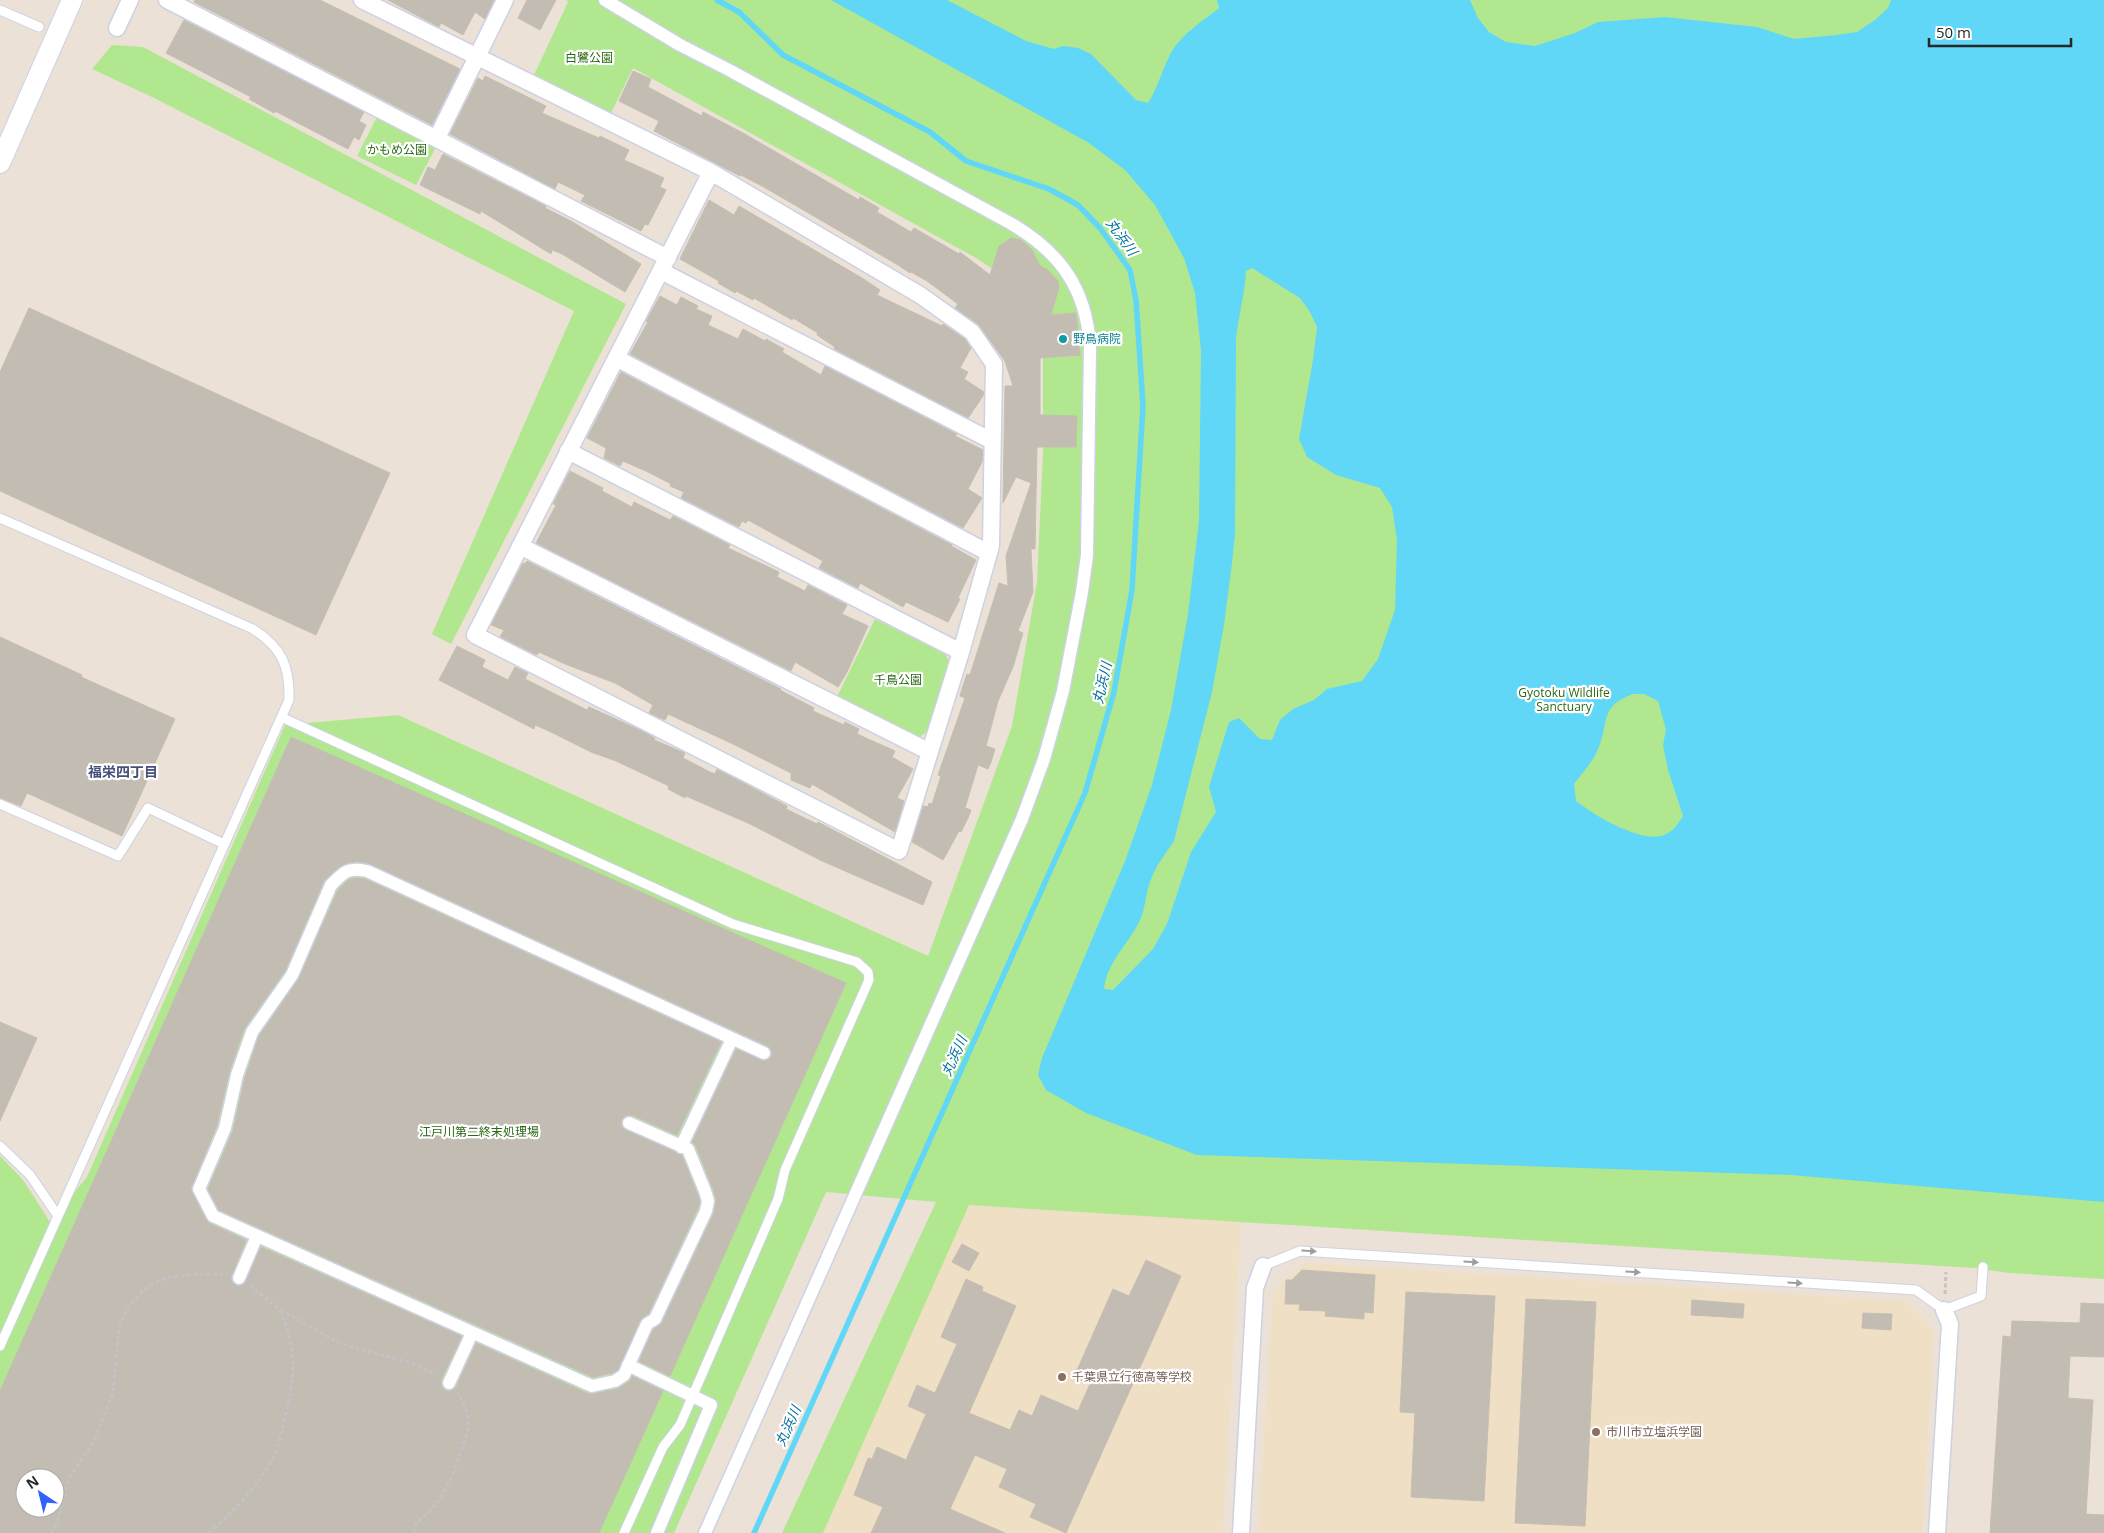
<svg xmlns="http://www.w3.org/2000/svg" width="2104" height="1533" viewBox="0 0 2104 1533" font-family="'Open Sans','Noto Sans JP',sans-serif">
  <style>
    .education { fill: #efdfc4 }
    .green { fill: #b1e78e; fill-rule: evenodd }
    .water { fill: #60d7f7; fill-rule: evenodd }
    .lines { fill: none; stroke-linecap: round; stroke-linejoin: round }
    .stream { stroke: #60d7f7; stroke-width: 5.5 }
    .building { fill: #c2bcb3; stroke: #c6beb1; fill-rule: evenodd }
    .service-casing { stroke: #ccd2e2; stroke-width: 11 }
    .pedestrian-casing { stroke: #ccd2e2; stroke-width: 15 }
    .minor-casing { stroke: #ccd2e2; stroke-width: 19 }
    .tertiary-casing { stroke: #ccd2e2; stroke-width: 22 }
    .path { stroke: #c3c3c3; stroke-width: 3; stroke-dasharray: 4 2.5; stroke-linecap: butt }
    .service { stroke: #fff; stroke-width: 9 }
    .pedestrian { stroke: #fff; stroke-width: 12 }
    .minor { stroke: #fff; stroke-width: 16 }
    .tertiary { stroke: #fff; stroke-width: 20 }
    .oneway { fill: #9e9e9e }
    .culture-dot { fill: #0f9aa8; stroke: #fff; stroke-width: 2 }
    .education-dot { fill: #8d6e63; stroke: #fff; stroke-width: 2 }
    .labels { text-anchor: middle; stroke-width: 4.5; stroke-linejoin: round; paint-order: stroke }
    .park-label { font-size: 12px; fill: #2a6814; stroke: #fff }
    .culture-label { font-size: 12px; fill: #0d838f; stroke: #fff; text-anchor: start }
    .education-label { font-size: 12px; fill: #785e54; stroke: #fff; text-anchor: start }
    .water-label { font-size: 14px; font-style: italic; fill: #03729f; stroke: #fff }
    .neighbourhood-label { font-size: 14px; font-weight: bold; fill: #45517a; stroke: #fff }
  </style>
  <rect width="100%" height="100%" fill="#ebe1d7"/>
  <path class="education" d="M969,1205l272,17 -18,311h-400z
    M1306,1263l599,38 29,30 -12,202h-664l15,-242z"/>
  <path class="green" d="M566,0h1538v1279l-95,-6 -34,-5 -1006,-63 -146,328h-41l154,-331 -110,-10 -152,341h-674v-377l23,24 27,42 37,-45 198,-452 113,-10 530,241 84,-230 25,-144 6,-128v-107l-22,-60 -45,-29 -343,-190 -22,45 -77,-38 34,-73zM25,1478h30v30h-30z
    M112,45l31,2 483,257 -175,340 -19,-10 142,-323 -424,-215 -58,-27z
    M378,115l59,30 -21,40 -59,-29z
    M875,619l70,35 5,9 -21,68 -12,7 -81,-39z"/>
  <path class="water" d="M831,0h116l79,41 28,8 9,-3 15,2 13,6 45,46 12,3c10,-15 13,-31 21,-46 9,-21 33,-35 50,-49l-2,-8h253l8,18 11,14 17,10 29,4 40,-13 23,-11 67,-5 92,10 37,12 42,-4 21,-3 18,-12 13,-12 3,-8h213v1202l-313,-27 -594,-20 -111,-42 -40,-23 -8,-15 4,-17 83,-197 27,-76 19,-75 17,-96 11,-93 2,-170 -6,-58 -11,-35 -29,-53 -30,-35 -36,-27zM1252,268l48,30 10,14 7,15 -4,33 -14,79 8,18 29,18 44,13 12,19 5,33 -2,70 -17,49 -16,22 -35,8 -13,11 -21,9 -13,11 -8,20 -12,-1 -21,-21 -10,4 -20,65 7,25 -25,40 -24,72 -14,25 -40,41 -9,-1c3,-28 26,-46 37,-71 5,-13 5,-28 11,-41 5,-13 14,-24 22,-36l38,-149 12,-67 8,-62 3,-29 1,-194c2,-23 9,-46 10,-69zM1633,694h11l14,7 8,29 -3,15 5,25 15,46c-5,8 -9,15 -19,19 -23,9 -70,-20 -88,-34l-2,-17c8,-11 19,-22 24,-35 12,-27 0,-42 35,-55z"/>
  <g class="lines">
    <path class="stream" d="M717,0l22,12 44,43 147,77 36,29 83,28 29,16 22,23 30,42 6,30 7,105 -11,185 -18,102 -29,101 -331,740"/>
  </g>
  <path class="building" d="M195,0h125l140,69 -28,56 -238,-123z
    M388,0h106l-9,19 -10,-7 -12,23 -22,-12 -2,4z
    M527,0h29l-16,30 -22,-12z
    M184,20l180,92 -5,9 7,4 -7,15 -5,-3 -6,12 -73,-38 -1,2 -25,-14 2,-2 -85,-44z
    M633,71l18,8 -3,8 54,29 1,-4 40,21 116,67 1,-3 19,11 -2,4 34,20 3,-4 45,26 1,-2 30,23 9,-29 12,-8 10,2 11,10 8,16 8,4 10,11 1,6 -8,28 25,-2 4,42 -40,3v57l37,1 -1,31h-39l-2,102h-4l2,43 -15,39 5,2 -10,34 -15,34 -12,45 9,3 -4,13 -3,7 -10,-4 -13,43 6,2 -3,8 -7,14 -2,-1 -16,29 -31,-18 11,-36 5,1 1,-4 3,1 9,-28 -3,-1 27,-77 -5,-2 2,-7 5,-15 3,1 29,-92 9,3 -2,-30 25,-73 -15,-6 -13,26 2,-117h8l-8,-25 -27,-37 -23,-16 3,-4 -31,-23 -16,-9 -1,1 -12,-8 -136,-79 -21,-11 -1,1 -86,-45 5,-10 -40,-20z
    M485,76l61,30 -4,7 57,25 1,-2 29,14 -5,10 40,18 -4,9 6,3 -18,35 -3,-1 -4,7 -60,-30 4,-6 -27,-13 -3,7 -103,-54 -2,-1 28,-56 5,3z
    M443,154l103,52 -1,2 26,13 70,43 -16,28 -63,-38 -10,-4 -1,4 -70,-43 -1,3 -60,-29 8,-18 7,3z
    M709,200l25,15 5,-9 123,72 18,12 -3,5 65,31 1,-2 22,15 6,9 -11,20 8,4 -4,7 20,13 -1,4 -15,22 -134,-69 1,-2 -18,-12 1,-2 -25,-15 -1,2 -38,-22 -1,2 -17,-9 -1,2 -17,-10 1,-2 -39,-22z
    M660,296l17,9 4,-8 17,9 -2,3 16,7 -4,9 30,14 5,-10 22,12 1,-2 18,10 -2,3 39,23 4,-9 132,68 -2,2 28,14 -1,12 -14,27 14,9 -19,30 -333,-174 18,-32 -2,-1z
    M29,308l361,165 -74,162 -316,-144v-119z
    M621,372l331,173 -1,1 25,14 -18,38 2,1 -12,23 -42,-20 -3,5 -43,-24 -2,5 -39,-20 4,-7 -75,-41 -2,3 -4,-2 -3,6 -58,-29 3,-6 -14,-6 1,-2 -23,-12 -25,-11 -3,5 -16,-8 2,-10 -19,-10z
    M570,471l33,17 -1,3 30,16 2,-5 36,18 3,-4 57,29 -2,3 51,24 -2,5 28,14 3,-6 39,20 -5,9 26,12 -21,46 -9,15 -43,-25 -4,9 -255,-128 20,-38 -3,-1z
    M527,561l254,128 -1,1 34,18 -1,3 31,14 1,-3 14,7 -2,5 38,17 -3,6 21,12 -16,29 7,3 -9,31 -83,-48 -2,4 -19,-8v-7l-58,-29 -65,-30 -3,6 -16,-7 4,-8 -38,-22 -50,-19 -26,-12 -2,3 -37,-18 4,-7 -13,-5 32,-62 2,1z
    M0,637l82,38 -1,2 94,42 -53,117 -95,-43 -6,13 -21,-8z
    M457,646l28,14 -3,7 26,13 7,-13 13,6 -3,6 62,31 2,-3 51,23 15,8 -1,2 31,13 -2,5 27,14 5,2 2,-5 70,37 -1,3 31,15 1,-2 114,60 -9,23 -103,-45 -70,-36 -64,-28 -1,2 -17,-9 1,-3 -53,-25 -25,-9 -42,-21 -14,-6 -1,4 -95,-49z
    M291,737l555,246 -176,393 -31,-15 14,-31 9,-8 52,-109 2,-14 -3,-10 -17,-43 -4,-4 44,-93 29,12 6,-4 1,-4 -4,-7 -398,-182 -14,-2 -17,5 -15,14 -39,90 -41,58 -15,44 -12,52 -26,64 18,34 37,17 -14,35v7l7,4 5,-2 17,-37 201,89 -21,44 1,7 4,4h4l6,-4 20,-44 113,51 28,-5 12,-7 3,-6 31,15 -64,142h-599v-142zM25,1478h30v30h-30z
    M356,878l9,1 356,163 -44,93 -45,-20 -7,1 -4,4 1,7 4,3 56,25 18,46 -2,7 -49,105 -9,8 -22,49 -6,3 -19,4 -374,-167 -11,-21 25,-58 12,-54 14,-41 40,-58 39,-88 10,-10z
    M0,1022l37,16 -37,83z
    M962,1244l17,9 -10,18 -17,-9z
    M1146,1260l35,16 -115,257 -36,-16 6,-13 -37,-17 8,-18 -32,-14 -25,54 55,24h-134l12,-26 -29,-12 14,-37 4,1 5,-12 29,13 20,-46 -18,-8 9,-21 18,8 22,-49 -16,-7 25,-58 17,8 -1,4 34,15 -47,107 41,17 9,-20 13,6 9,-21 37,16 12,-27 -16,-7 39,-88 16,7z
    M1302,1270l73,5 -2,38 -9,-1v7l-39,-3 1,-5 -27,-1 1,-6h-15l1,-24h6z
    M1406,1292l89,4 -11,205 -73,-4 4,-84 -15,-1z
    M1526,1299l70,3 -11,224 -70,-3z
    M1692,1300l52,4 -1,14 -52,-3z
    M2081,1303l23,1v53l-34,-1 -2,42 25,2 -7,114 18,1v18h-114l13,-197 8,1 1,-16 68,2z
    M1863,1313l29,1 -1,16 -29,-2z"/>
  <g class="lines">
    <defs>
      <path id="service" d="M0,10l39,17
        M0,518l253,111c29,19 37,37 36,71l-289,646
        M281,717l452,207 124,38 11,10 1,8 -84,190 -7,29 -98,226 -17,22 -39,86
        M0,804l118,52 30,-48 76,36
        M0,1146l30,29 28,41
        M1263,1266l37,-15 616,39 28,20 37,-14 2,-29"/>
      <path id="pedestrian" d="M605,0l75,45 49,25 281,153c50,29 76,65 80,123l-3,209 -5,37 -19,99 -19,68 -22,60 -317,714
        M629,1123l59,26 17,42 3,10 -2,10 -51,108 -8,5 -23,51 -9,6 -23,5 -379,-170 -14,-27 26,-61 12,-53 15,-43 40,-57 39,-90c13,-13 17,-18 36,-14l397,182
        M681,1147l51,-108
        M239,1278l18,-42
        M628,1365l83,40 -54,128
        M449,1383l23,-50"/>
      <path id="minor" d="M167,0l501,258
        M362,0l349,172 209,123 52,37 22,32 -3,182 -30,106 -62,199 -424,-216 236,-463
        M117,28l13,-28
        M437,138l68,-138
        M661,271l331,170
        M616,358l373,195
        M568,451l393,201
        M520,546l410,206
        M1241,1533l14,-245 8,-22
        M1937,1533l13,-209 -6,-14"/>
      <path id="tertiary" d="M0,163l72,-163"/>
    </defs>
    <use href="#service" class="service-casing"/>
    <use href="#pedestrian" class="pedestrian-casing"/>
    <use href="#minor" class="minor-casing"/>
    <use href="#tertiary" class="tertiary-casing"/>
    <path class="path" d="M250,1285l29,24 59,33 20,7 54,14 24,12
      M1945,1294l1,-22
      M51,1533l7,-14 11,-41 24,-36 20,-49 6,-66 9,-20 13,-14 12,-9 16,-7 31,-3h24
      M209,1533c24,-21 50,-47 64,-76 6,-12 9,-26 12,-40 10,-40 13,-69 -6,-107
      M414,1533l2,-10c26,-18 36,-45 46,-75 3,-8 7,-17 7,-26 -1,-10 -7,-20 -11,-29"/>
    <use href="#service" class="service"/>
    <use href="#pedestrian" class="pedestrian"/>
    <use href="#minor" class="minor"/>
    <use href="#tertiary" class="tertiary"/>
  </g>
  <defs><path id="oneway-solid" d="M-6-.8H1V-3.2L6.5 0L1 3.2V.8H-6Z" transform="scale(1.25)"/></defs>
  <g class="oneway">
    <use href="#oneway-solid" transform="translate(1309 1251) rotate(4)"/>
    <use href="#oneway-solid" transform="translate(1471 1262) rotate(4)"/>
    <use href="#oneway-solid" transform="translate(1633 1272) rotate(4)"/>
    <use href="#oneway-solid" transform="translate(1795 1283) rotate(4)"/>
  </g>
  <circle class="culture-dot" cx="1063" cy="339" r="5"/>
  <g class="education-dot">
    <circle cx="1062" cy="1377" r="5"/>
    <circle cx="1596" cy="1432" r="5"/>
  </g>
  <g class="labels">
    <g class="park-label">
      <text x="589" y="62">白鷺公園</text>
      <text x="397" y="154">かもめ公園</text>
      <text x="898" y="684">千鳥公園</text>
      <text x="1564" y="697">Gyotoku Wildlife<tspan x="1564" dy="14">Sanctuary</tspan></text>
      <text x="479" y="1136">江戸川第二終末処理場</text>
    </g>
    <g class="culture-label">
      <text x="1073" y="343">野鳥病院</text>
    </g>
    <g class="education-label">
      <text x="1072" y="1381">千葉県立行徳高等学校</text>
      <text x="1606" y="1436">市川市立塩浜学園</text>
    </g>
    <g class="water-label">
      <text transform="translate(1122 237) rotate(54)" y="5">丸浜川</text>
      <text transform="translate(1102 683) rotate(-77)" y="5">丸浜川</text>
      <text transform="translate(954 1056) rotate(-66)" y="5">丸浜川</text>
      <text transform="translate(788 1426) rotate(-66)" y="5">丸浜川</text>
    </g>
    <g class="neighbourhood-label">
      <text x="123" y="777">福栄四丁目</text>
    </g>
  </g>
  <g transform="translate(40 1493) rotate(325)"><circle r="24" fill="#ffffff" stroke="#a9a9a9"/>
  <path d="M0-4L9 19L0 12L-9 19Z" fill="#3062ff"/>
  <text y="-8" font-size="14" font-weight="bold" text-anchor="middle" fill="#272727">N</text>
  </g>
  <path d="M1929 38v8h142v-8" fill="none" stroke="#272727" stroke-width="2.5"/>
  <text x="1936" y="38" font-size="15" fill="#272727" stroke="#ffffff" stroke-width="4" paint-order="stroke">50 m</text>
</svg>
